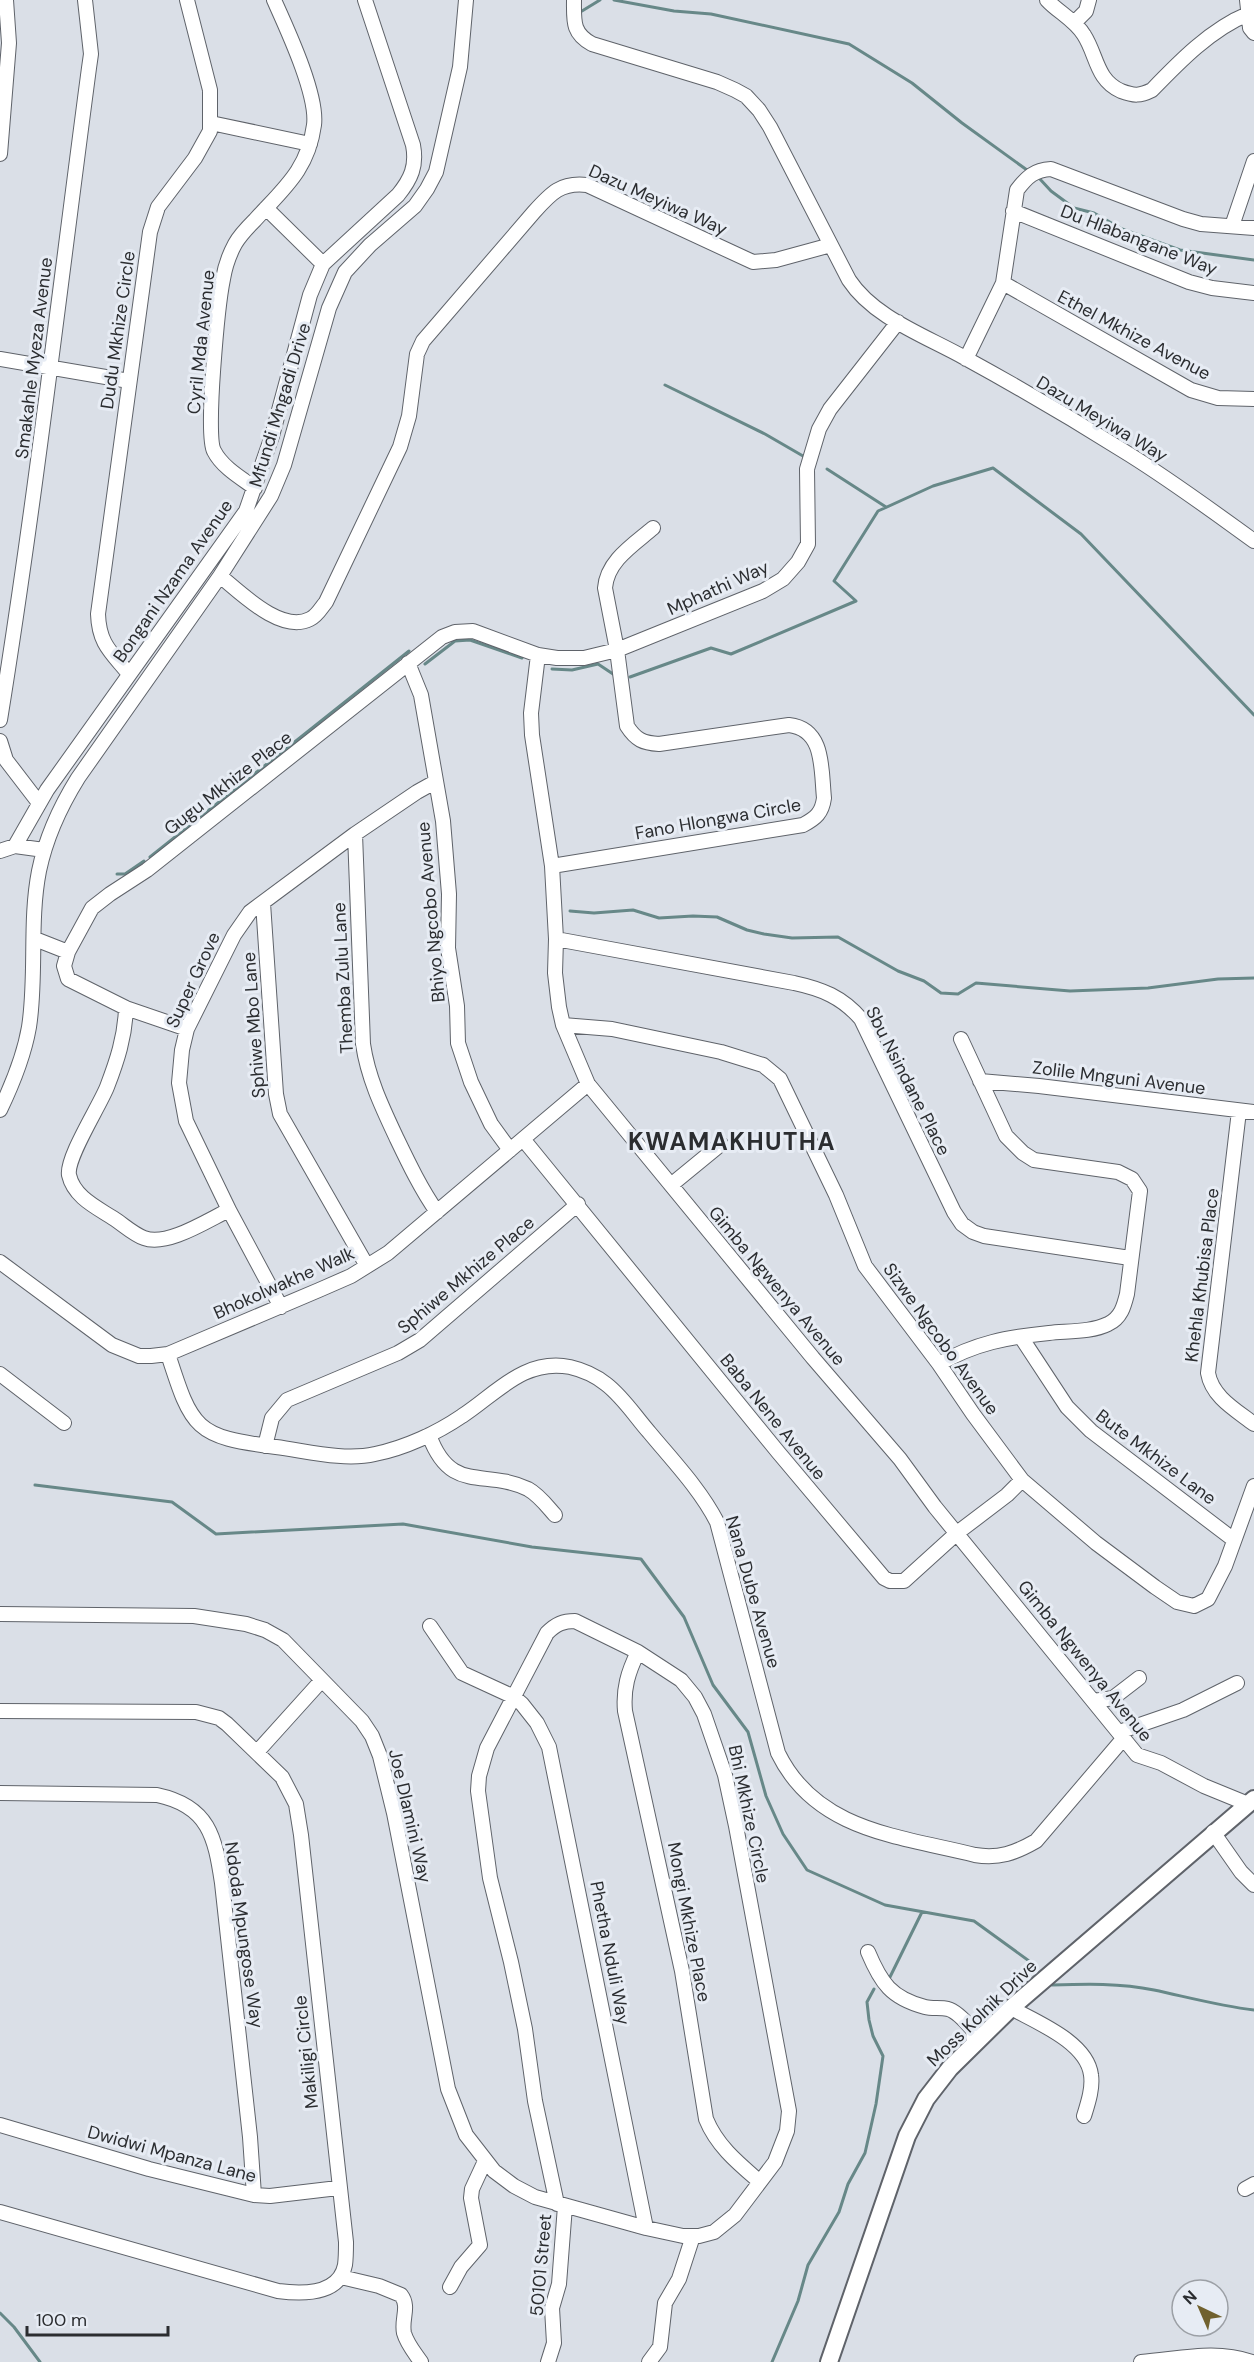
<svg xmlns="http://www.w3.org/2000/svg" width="1254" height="2362" viewBox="0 0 1254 2362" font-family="'DM Sans',sans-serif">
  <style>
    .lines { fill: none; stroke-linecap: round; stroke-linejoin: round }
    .stream { stroke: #678888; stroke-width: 3 }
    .minor-casing { stroke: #5f636a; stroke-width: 16 }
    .major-casing { stroke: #5f636a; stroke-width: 20 }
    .minor { stroke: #fff; stroke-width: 14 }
    .major { stroke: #fff; stroke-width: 16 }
    .labels { text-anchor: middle; stroke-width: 6; stroke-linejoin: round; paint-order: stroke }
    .street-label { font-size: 18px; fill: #2b2d30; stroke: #e7ecf4 }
    .district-label { font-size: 24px; font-weight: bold; letter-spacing: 1.5px; fill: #2b2d30; stroke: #e7ecf4 }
  </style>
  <rect width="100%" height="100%" fill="#dadfe7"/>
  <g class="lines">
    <path class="stream" d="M614,0l60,11 37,3 138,30 63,39 50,40 65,47
      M582,11l18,-11
      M1039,178l12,13 23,17 20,5 28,16 58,21 74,10
      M665,385l100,49 38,22
      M827,469l59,38
      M425,664l30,-23 15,-1 52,18
      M552,669l20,1 26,-6 15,10
      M630,677l81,-29 20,6 125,-53 -22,-20 44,-70 55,-25 60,-18 88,66 173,181
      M150,857l259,-206
      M117,874h8l19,-13
      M570,911l24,2 39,-3 26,8 34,-2 24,1 30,13 17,4 28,4 46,-1 60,34 26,10 17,12 17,1 18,-11 94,8 78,-3 70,-9 36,-1
      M35,1485l137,17 44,32 187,-10 129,23 109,12 43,58 29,68 35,47 18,64 17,38 24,36 78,35 89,16 62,45
      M888,1981l34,-69
      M1052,1985c34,-1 68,-2 102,5 33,7 66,16 100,20
      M0,2313l14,14 26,35
      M772,2362l26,-61 10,-36 31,-53 9,-28 17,-31 11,-49 7,-48 -10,-20 -4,-16 -2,-18 7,-13"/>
    <defs>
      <path id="minor" d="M574,0c0,21 -2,33 18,44l125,38 18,8 11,6 13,14 11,17 79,153c25,38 77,56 116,78 53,29 106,60 157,92 46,28 89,60 132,91
        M1047,0c11,12 28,20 37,35 13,20 12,45 37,56 13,5 19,5 31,-1 27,-28 59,-61 96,-76
        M1247,0l3,28 4,5
        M1074,23l12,-12 3,-11
        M211,123l99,21
        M0,154l9,-111 -3,-43
        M266,208l57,56
        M1013,211l176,71 23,6 42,5
        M1232,226l22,-65
        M1003,283l188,107 27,8 36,1
        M0,359l129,22
        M966,359l37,-76 14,-93c10,-13 17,-20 34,-21l132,50 18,5 53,4
        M255,488c-14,-10 -33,-21 -41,-37 -9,-16 4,-148 9,-172 2,-12 6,-24 12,-35 5,-9 13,-17 20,-24 28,-31 53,-50 59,-95 4,-30 -27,-96 -40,-125
        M220,576c20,16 61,58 90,43 7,-3 11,-11 16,-17l74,-155 9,-31 8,-62 6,-13 111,-129c17,-19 27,-30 53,-27l166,77 23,-2 55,-15
        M538,655l-7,58 1,22 20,131 4,73 -1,34 4,34 4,18 25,59 225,274 87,101 35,48 202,248 24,8 43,23 44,18
        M408,663l13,32 22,126 6,73 -1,54 9,58 1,37 13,39 20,42 19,26
        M129,674c-18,-22 -30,-30 -31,-60l52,-382 8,-25 37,-49 15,-27v-41l-23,-90
        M0,720c35,-217 60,-434 89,-652l2,-14 -6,-54
        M0,741l6,19 33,43
        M355,834l8,210c5,34 19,63 34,95 12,25 24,50 40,73
        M15,846l32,-56 199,-279 26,-75 38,-141 13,-31 75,-69c13,-16 19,-29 15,-50l-48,-145
        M0,851l15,-5 29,4
        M552,866l251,-41c13,-7 19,-12 21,-27 -3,-28 1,-69 -35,-73l-130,19c-16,-1 -23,-4 -32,-18l-10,-76 -12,-62c2,-27 28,-43 48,-60
        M263,903l13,191 4,20 87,152
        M35,939l33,13
        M556,939l238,44c28,6 48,14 67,36l93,193 8,12 11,8 11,4 146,22
        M126,1008c-1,29 -9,53 -19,79 -8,20 -41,71 -38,88 5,22 27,32 44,43 11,7 20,16 31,20 23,9 64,-18 85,-28
        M563,1025l49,4 109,23 42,13 17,14 56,116 29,71 74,98 34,50 49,66 74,63 59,44 22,15 17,4 14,-7 17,-33 29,-80
        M187,1029l-61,-21 -58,-29 -4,-13 4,-14 24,-44 18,-14 37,-24 295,-233 13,-5 18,-1 65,24 19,3h27l33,-8 146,-59 20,-12 15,-17 10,-18 -1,-75 12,-40 11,-20 68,-87
        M980,1081l59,5 215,26
        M0,1110c13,-27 24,-54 29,-83 8,-51 0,-105 10,-156 7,-34 21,-64 39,-93l142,-202 51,-80 13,-31 45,-157 16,-36 25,-27 45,-39 12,-17 9,-17 24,-105 6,-67
        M1239,1111l-31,262c4,24 28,37 46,51
        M523,1139l255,313 106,126 6,3h14l53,-48 50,-38 15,-15
        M671,1185l50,-41
        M0,1262l112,83 27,11h12l17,-2 151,-64 32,-14 37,-23 200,-169
        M281,1307l-52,-97 -43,-89 -7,-38 3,-33 5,-21 47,-94 16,-23 105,-78 62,-42 18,-10
        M1021,1337l46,70 24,24 143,109
        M168,1354c24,75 27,83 108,93 31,4 68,14 99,7 30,-6 62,-21 87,-38 34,-22 62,-58 108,-49 13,3 26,9 36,17 17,13 29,32 43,48 24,29 51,57 68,90l61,231c38,78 121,83 197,102 24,4 40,-2 61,-14l87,-102
        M939,1364c36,-21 69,-27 110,-31 19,-2 43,-1 59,-9 13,-6 16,-18 19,-30l13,-103 -8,-12 -14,-7 -84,-12 -11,-7 -17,-17 -45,-97
        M0,1374l64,49
        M429,1435c22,60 55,33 99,54 11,6 19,17 27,26
        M265,1446l7,-28 15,-18 111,-47 22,-13 158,-136
        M0,1614l194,2 52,8 19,6 18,10 79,81 10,15 8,20 14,57 54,276 18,46 28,36 20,15 21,11 111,31 37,8h16l15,-4 21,-17 40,-53 12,-31 2,-20 -53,-285 -11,-51 -21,-61 -9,-17 -14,-17 -43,-28 -63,-31c-12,0 -19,3 -28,12l-60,115 -8,28 -1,15 12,87 21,84 14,67 10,72 22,103
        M430,1626l32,47 52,24 8,7 15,19 12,24 97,481
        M638,1652c-10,20 -15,37 -13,59l57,260 24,148c11,27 32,44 54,63
        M1094,1701l19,-3 26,-20
        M0,1711l196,1 23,6 8,6 55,53 14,27 5,31 45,407c0,7 0,16 -1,23 -6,31 -44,29 -67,26l-278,-79
        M1119,1732l64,-22 54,-27
        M257,1752l65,-72
        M0,1793l157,2c52,11 58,42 65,88l28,254 4,58
        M1213,1832l28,40 13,13
        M868,1952c13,31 23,46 57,55 7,2 16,0 23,2 8,2 19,14 25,21l1,14
        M1011,2008c25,14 76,34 80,67 2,13 -3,28 -7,41
        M0,2125l149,44 105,26 16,1 68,-8
        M1245,2189l9,-5
        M341,2277l38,9 22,9c9,12 0,24 3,38 3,11 11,20 17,29
        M450,2287l11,-20 19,-22 -9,-47 1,-9 13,-28
        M548,2362l6,-19 -2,-35 7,-24 6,-78
        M649,2362l11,-15 5,-44 14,-24 14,-43
        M1141,2362c39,-3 74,-13 111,0"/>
      <path id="major" d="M829,2362l78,-226 19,-37 24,-31 61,-60 243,-209"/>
    </defs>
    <use href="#minor" class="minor-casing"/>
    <use href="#major" class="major-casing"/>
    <use href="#minor" class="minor"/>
    <use href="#major" class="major"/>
  </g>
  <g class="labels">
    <g class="street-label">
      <text transform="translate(658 200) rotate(24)" y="6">Dazu Meyiwa Way</text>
      <text transform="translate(1139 240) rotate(21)" y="6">Du Hlabangane Way</text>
      <text transform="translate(118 330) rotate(-82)" y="6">Dudu Mkhize Circle</text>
      <text transform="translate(1134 335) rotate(28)" y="6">Ethel Mkhize Avenue</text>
      <text transform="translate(201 342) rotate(-84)" y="6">Cyril Mda Avenue</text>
      <text transform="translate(34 358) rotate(-83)" y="6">Smakahle Myeza Avenue</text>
      <text transform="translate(280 405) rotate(-73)" y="6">Mfundi Mngadi Drive</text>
      <text transform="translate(1102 419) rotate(31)" y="6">Dazu Meyiwa Way</text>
      <text transform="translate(173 581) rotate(-55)" y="6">Bongani Nzama Avenue</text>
      <text transform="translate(718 588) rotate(-24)" y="6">Mphathi Way</text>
      <text transform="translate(228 783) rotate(-38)" y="6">Gugu Mkhize Place</text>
      <text transform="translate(718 819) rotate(-10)" y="6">Fano Hlongwa Circle</text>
      <text transform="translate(431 912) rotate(-95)" y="6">Bhiyo Ngcobo Avenue</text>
      <text transform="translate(343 978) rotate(-93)" y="6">Themba Zulu Lane</text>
      <text transform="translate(193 980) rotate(-65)" y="6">Super Grove</text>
      <text transform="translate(254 1025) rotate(-94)" y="6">Sphiwe Mbo Lane</text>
      <text transform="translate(1119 1078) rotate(7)" y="6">Zolile Mnguni Avenue</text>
      <text transform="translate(908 1081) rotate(63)" y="6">Sbu Nsindane Place</text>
      <text transform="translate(466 1275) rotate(-40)" y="6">Sphiwe Mkhize Place</text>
      <text transform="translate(1202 1275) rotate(-83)" y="6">Khehla Khubisa Place</text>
      <text transform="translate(284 1283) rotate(-24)" y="6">Bhokolwakhe Walk</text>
      <text transform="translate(777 1286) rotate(50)" y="6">Gimba Ngwenya Avenue</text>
      <text transform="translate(941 1339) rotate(54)" y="6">Sizwe Ngcobo Avenue</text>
      <text transform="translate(773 1417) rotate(51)" y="6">Baba Nene Avenue</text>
      <text transform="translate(1156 1457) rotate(37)" y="6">Bute Mkhize Lane</text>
      <text transform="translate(753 1592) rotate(74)" y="6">Nana Dube Avenue</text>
      <text transform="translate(1085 1661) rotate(51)" y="6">Gimba Ngwenya Avenue</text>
      <text transform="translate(749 1814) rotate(78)" y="6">Bhi Mkhize Circle</text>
      <text transform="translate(410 1816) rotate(77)" y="6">Joe Dlamini Way</text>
      <text transform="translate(689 1922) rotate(79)" y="6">Mongi Mkhize Place</text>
      <text transform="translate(244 1935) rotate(82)" y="6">Ndoda Mpungose Way</text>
      <text transform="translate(610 1953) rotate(79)" y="6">Phetha Nduli Way</text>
      <text transform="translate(982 2013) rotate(-44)" y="6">Moss Kolnik Drive</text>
      <text transform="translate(306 2052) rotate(-96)" y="6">Makiligi Circle</text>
      <text transform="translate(172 2154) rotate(15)" y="6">Dwidwi Mpanza Lane</text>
      <text transform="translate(541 2265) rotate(-85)" y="6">50101 Street</text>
    </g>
    <g class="district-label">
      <text x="732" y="1150">KWAMAKHUTHA</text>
    </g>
  </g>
  <g transform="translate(1200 2308) rotate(316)"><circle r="28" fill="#e7ecf4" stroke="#9ca0a6" stroke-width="1.5"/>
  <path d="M0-4.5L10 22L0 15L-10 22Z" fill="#71612e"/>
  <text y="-9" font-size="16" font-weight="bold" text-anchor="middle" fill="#2b2d30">N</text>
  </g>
  <path d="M27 2326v9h141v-9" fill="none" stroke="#2b2d30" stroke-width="3"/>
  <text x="36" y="2326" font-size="18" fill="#2b2d30" stroke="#e7ecf4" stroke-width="4.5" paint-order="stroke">100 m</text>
</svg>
